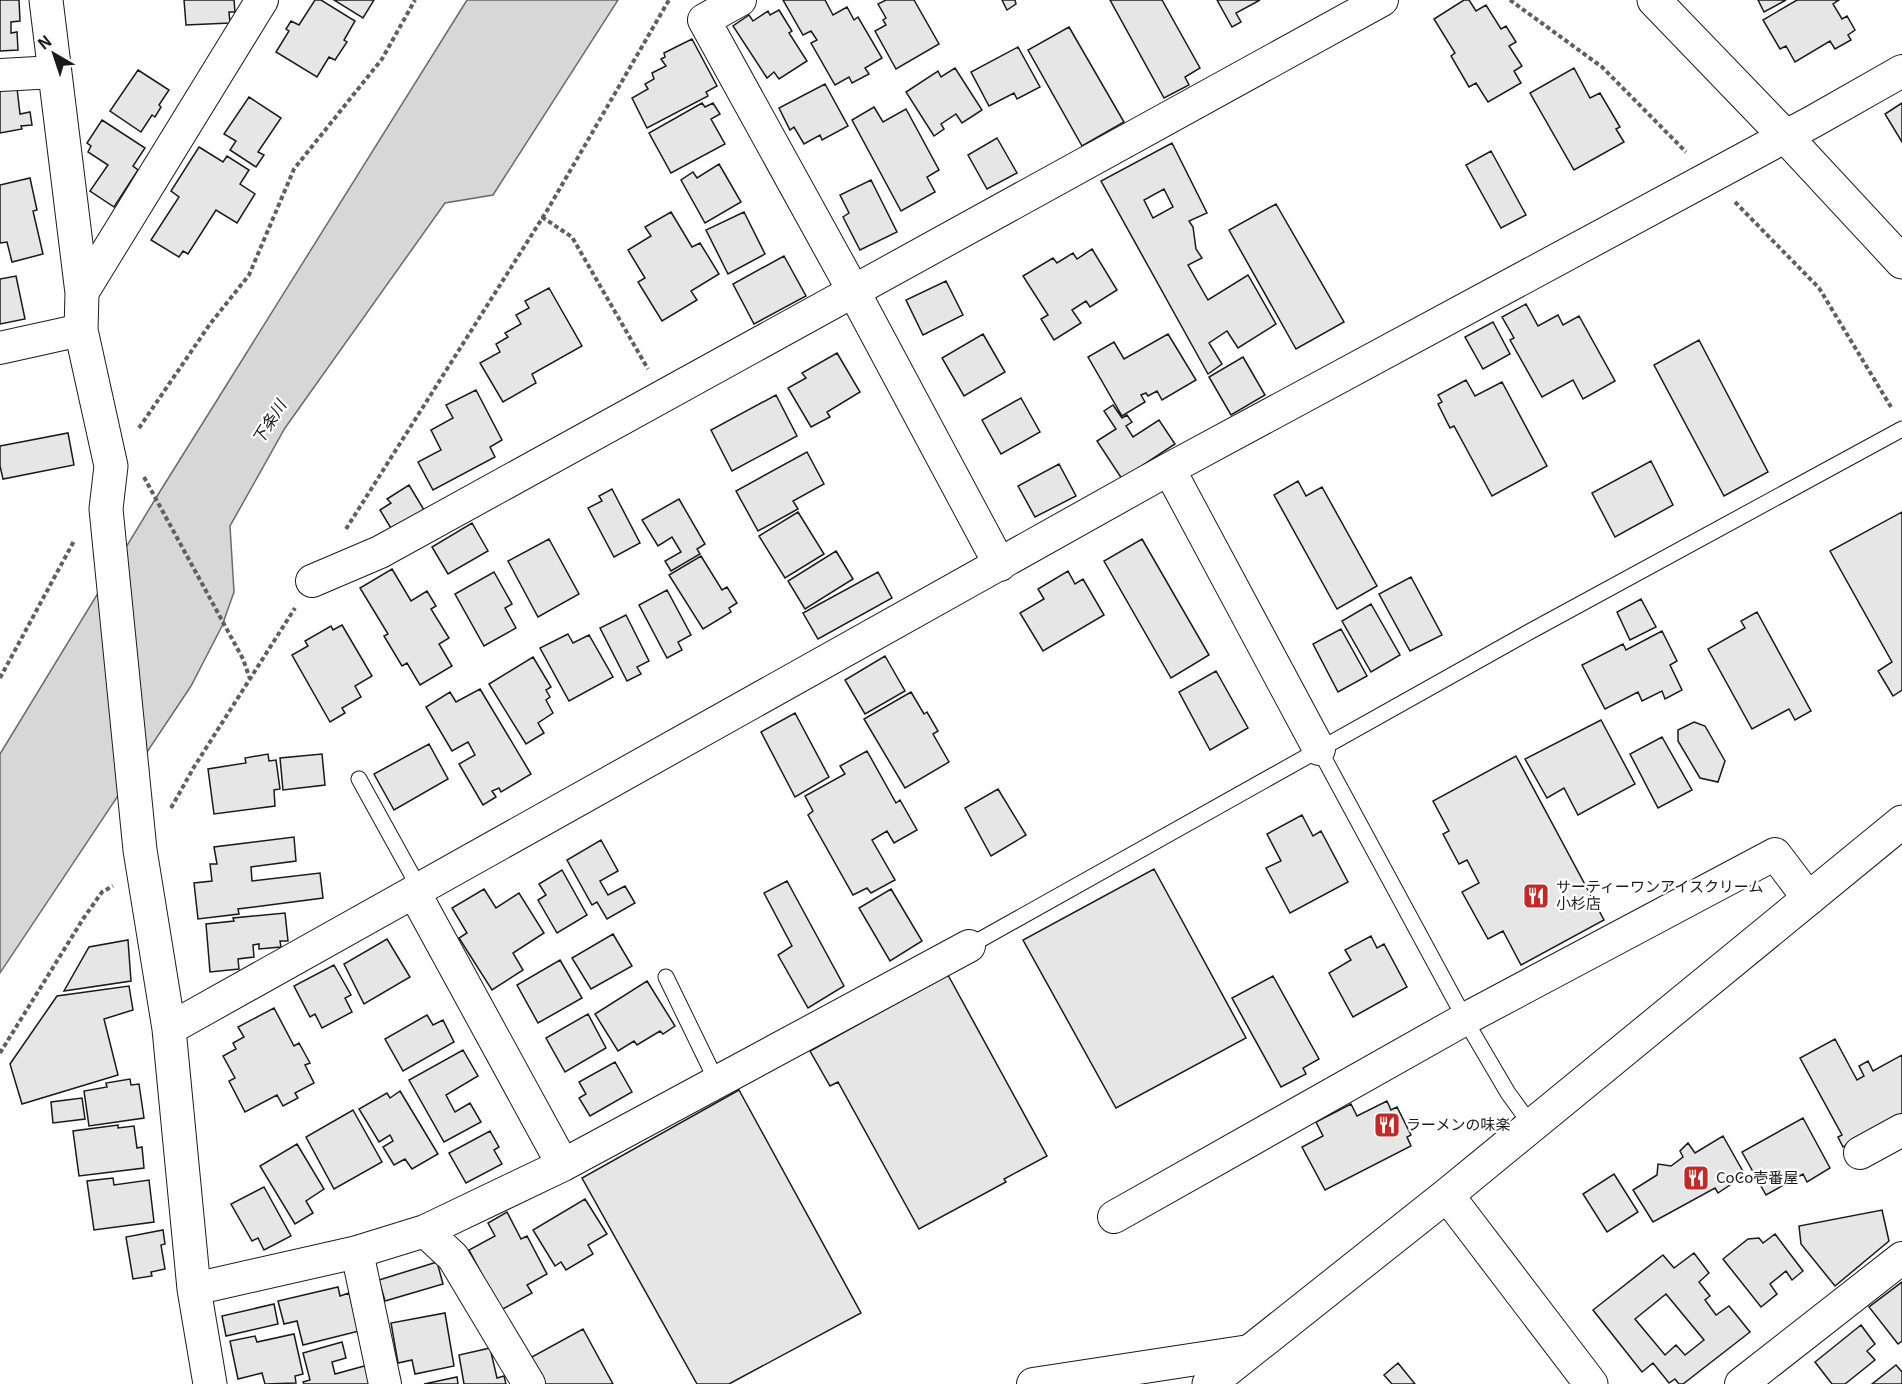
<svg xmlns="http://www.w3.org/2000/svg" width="1902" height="1384" viewBox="0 0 1902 1384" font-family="Georgia,'Noto Sans JP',serif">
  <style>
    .water { fill: #d7d7d7; stroke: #6a6a6a; stroke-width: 1.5 }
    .building { fill: #e6e6e6; stroke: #1a1a1a; stroke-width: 1.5; fill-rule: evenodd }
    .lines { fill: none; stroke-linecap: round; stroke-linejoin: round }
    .service-casing { stroke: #1a1a1a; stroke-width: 17 }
    .minor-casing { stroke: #1a1a1a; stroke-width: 34 }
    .tertiary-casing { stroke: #1a1a1a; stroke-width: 35 }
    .path { stroke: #5f5f5f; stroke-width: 4; stroke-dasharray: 4.5 3; stroke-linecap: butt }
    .service { stroke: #fff; stroke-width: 15 }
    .minor { stroke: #fff; stroke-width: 32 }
    .tertiary { stroke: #fff; stroke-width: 33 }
    .labels { text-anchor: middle; stroke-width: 4.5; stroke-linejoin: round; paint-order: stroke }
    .poi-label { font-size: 15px; fill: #1a1a1a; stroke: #fff; text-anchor: start }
    .water-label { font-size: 16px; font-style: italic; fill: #1a1a1a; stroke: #fff }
  </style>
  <rect width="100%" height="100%" fill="#fff"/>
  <path class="water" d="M467,0h151l-125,195 -48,8 -160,225 -55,98 4,66 -12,34 -31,60 -191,287v-219l159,-261z"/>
  <path class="building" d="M0,0h19l1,21 -9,1v11l6,-1 1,18 -18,1z
    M184,0h50l1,12h-6l1,11 -44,2z
    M315,0h6l34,21 -11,19 3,2 -12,18 -6,-3 -12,20 -41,-25 13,-21 -3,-2 5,-8 8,4z
    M334,0h40l-11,18z
    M783,0h42l8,15 14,-8 7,13 4,-3 24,41 -17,10 4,6 -17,9 -3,-6 -14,8 -24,-42 6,-3 -6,-9 -8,4z
    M886,0h28l25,44 -43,25 -21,-38 11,-6 -3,-5 3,-2 -8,-14z
    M1002,0h13l1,4 -9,6z
    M1110,0h52l38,68 -15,9 4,8 -25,13z
    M1217,0h43l-24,13 5,9 -9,5z
    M1464,0h5l7,11 10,-6 15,24 5,-3 10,16 -7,4 13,20 -8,5 7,12 -33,19 -12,-19 -7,4 -18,-31 4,-3 -21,-34z
    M1758,0h28l-22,12z
    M1797,0h42l-6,4 9,15 5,-3 8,14 -7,5 3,5 -16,9 -5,-8 -35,21 -9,-16 -6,3 -17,-29z
    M779,10l13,21 -3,2 18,28 -28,18 -5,-7 -7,6 -34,-52 16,-11 4,6 15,-10 2,4z
    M1069,27l55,95 -42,24 -54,-96z
    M692,39l25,47 -11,6 2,4 -61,32 -15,-30 16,-9 -3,-5 9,-5 -2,-6 14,-7 -5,-7 4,-2 -1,-4z
    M1018,47l22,40 -23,12 -3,-6 -25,13 -18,-34z
    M955,68l27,42 -20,13 -6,-9 -15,10 3,5 -10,7 -28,-44 32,-21 3,6z
    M1574,68l16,30 10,-5 20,34 -4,2 8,13 -50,28 -44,-77z
    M138,70l31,20 -10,15 2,2 -6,10 -3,-2 -11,17 -31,-21z
    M825,84l23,42 -26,14 -2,-5 -16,9 -10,-17 -4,3 -11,-22z
    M17,88l3,26 10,-2 2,13 -11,1 1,3 -22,4v-42z
    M249,97l32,21 -23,34 6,3 -8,12 -26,-17 6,-9 -12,-7z
    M702,103l3,4 8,-4 7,11 -9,5 14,25 -54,29 -22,-40z
    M1902,103v39l-17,-28z
    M874,107l9,15 23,-13 33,61 -12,7 8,15 -34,19 -49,-91z
    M102,120l43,28 -12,18 5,4 -24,37 -24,-16 18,-26 -20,-13 3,-6 -4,-3z
    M997,138l20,35 -30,16 -19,-34z
    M1172,143l35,70 -18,8 4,6 3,22 6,9 -14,7 20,35 40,-25 28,49 -38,24 -11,-17 -18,12 13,21 -14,10 -107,-193zM1164,189l9,18 -20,11 -9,-18z
    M199,147l24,15 4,-6 22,14 -9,14 15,10 -18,29 -21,-13 -28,44 -5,-3 -4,6 -28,-17 28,-43 -8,-6z
    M1491,151l35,64 -25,13 -35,-63z
    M719,164l22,38 -36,21 -24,-43 12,-8 4,6z
    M30,178l7,32 -4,1 10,43 -31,8 -5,-20 -7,1v-58z
    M871,180l26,52 -37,18 -17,-33 6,-4 -9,-18z
    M1276,204l68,118 -48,27 -67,-119z
    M671,212l21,35 8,-4 19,31 -28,17 6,9 -35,21 -24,-39 7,-4 -17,-28 23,-14 -6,-9z
    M744,212l21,42 -37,20 -22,-44z
    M1092,249l25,41 -27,17 -4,-6 -14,9 9,13 -27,17 -13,-21 7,-4 -25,-39 30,-18 4,5 16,-10 4,6z
    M784,256l22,40 -52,28 -21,-40z
    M16,276l9,43 -25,5v-45z
    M946,281l17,34 -40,20 -17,-35z
    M549,288l33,58 -50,28 4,9 -33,19 -23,-39 20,-11 -4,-8 12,-7 -3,-4 16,-9 -5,-9 13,-7 -4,-7z
    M1526,304l12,22 20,-11 5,10 16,-9 36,65 -32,18 -10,-19 -31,17 -32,-57 4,-2 -12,-21z
    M1493,322l17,32 -27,15 -18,-32z
    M983,334l22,38 -41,24 -22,-38z
    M1168,334l28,46 -34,20 -5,-9 -9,5 -2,-3 -5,2 4,7 -23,14 -34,-59 26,-15 10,17z
    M1699,340l69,132 -44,24 -70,-131z
    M837,353l23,39 -33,20 3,5 -19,10 -23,-39 18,-10 -4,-5z
    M1243,357l22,38 -34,20 -22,-38z
    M1466,380l9,16 27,-14 45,84 -55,30 -38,-70 -4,2 -12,-24 4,-2 -4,-7z
    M476,390l26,50 -12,7 5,10 -62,33 -15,-28 23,-12 -10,-20 22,-12 -7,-13z
    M776,395l21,41 -65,35 -21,-41z
    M1021,398l19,34 -39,22 -19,-34z
    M1113,405l9,13 5,-3 5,7 -6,4 7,11 26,-17 16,24 -53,35 -25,-38 19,-12 -12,-18z
    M68,433l6,32 -71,14 -3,-13v-20z
    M807,452l17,32 -31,17 5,8 -40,22 -22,-40z
    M1651,461l22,44 -58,32 -23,-44z
    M1059,464l17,32 -41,21 -17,-31z
    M1298,481l8,15 16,-9 55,99 -40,23 -63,-114z
    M409,485l15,25 -32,20 -12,-20 11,-7 -4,-4z
    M612,489l28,54 -26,14 -26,-49 14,-7 -3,-5z
    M679,499l26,45 -8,5 3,5 -29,17 -6,-10 16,-9 -9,-15 -14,9 -16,-26z
    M798,512l26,42 -39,24 -26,-42z
    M1902,512v178l-9,6 -15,-25 14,-9 -62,-111z
    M472,523l16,28 -40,23 -16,-27z
    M549,539l30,55 -41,23 -30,-56z
    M1142,539l67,116 -38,23 -67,-117z
    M836,551l17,28 -48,30 -17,-28z
    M701,556l21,34 5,-3 10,16 -8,5 2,4 -28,17 -34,-54z
    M392,569l19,32 16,-10 9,15 -5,3 18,29 -10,6 13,22 -32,19 -13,-22 -5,3 -18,-30 4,-2 -28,-46z
    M1068,571l7,13 8,-5 21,36 -61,36 -23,-38 24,-14 -6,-10z
    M494,572l18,32 -7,4 11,20 -32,18 -29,-52z
    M878,572l14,26 -74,41 -15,-26z
    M1411,577l31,58 -32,16 -31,-57z
    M667,590l24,45 -13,7 4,8 -15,8 -28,-53z
    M1641,599l15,28 -26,13 -13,-28z
    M1371,604l29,51 -29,17 -29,-51z
    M1757,612l54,99 -16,9 -6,-11 -37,20 -44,-80 37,-21 -4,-7z
    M626,615l23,46 -12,6 4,7 -14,7 -27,-53z
    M342,625l30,51 -17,10 6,11 -19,11 3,5 -15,9 -38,-67 16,-9 -3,-5 26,-15 2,4z
    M1341,629l26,47 -29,16 -25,-48z
    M1662,631l15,30 -7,4 12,25 -17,9 -3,-8 -20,10 -4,-9 -33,17 -23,-44 41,-21 3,6z
    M568,634l5,9 16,-8 24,42 -44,24 -29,-53z
    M885,656l20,35 -40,23 -20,-34z
    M533,657l18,30 -5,3 4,7 -4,3 7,13 -15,10 6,10 -18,11 -37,-60z
    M1216,671l32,57 -38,22 -31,-58z
    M480,689l51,85 -30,18 -2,-4 -7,3 4,6 -13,8 -24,-41 16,-9 -7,-13 -16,9 -26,-44 24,-15 6,10z
    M911,692l13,22 3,-2 11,19 -5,3 16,28 -44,26 -41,-69z
    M795,713l34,64 -34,20 -34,-65z
    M1601,720l34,64 -57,31 -14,-27 -17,10 -22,-39z
    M1694,722l11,4 20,35 -7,21 -18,-4 -22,-37v-11z
    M1662,737l30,53 -34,18 -28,-54z
    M429,744l19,35 -54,31 -20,-36z
    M867,751l29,52 4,-3 17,30 -23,13 -7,-12 -15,9 23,40 -24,13 -4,-5 -14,7 -45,-80 5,-4 -8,-15 40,-22 -5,-8z
    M268,754l1,7 7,-1 4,29 -6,1 1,16 -61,8 -6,-45 38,-6 -1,-5z
    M322,754l3,31 -42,5 -3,-32z
    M1516,756l88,164 -83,45 -18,-34 -15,8 -26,-47 17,-9 -12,-23 -8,4 -16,-30 6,-3 -16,-30z
    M998,789l28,46 -35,21 -26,-48z
    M1302,815l11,21 8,-5 27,51 -58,31 -24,-45 15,-7 -14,-27z
    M294,837l2,24 -45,6 1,14 68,-8 3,25 -85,11 1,5 -41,5 -4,-36 18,-2 -2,-17h7l-3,-17z
    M601,840l17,31 -18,10 8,14 17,-9 10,17 -28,16 -10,-17 -5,3 -25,-45z
    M1154,869l92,169 -130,70 -93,-168z
    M562,870l25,45 -30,18 -19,-33 8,-5 -7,-11z
    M787,881l57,105 -36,22 -30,-53 14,-9 -28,-53z
    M484,889l12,19 23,-15 25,40 -31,20 10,17 -31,20 -33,-52 8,-5 -15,-25z
    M891,889l31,52 -32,20 -31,-53z
    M285,913l3,28h-8l1,6 -22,2v-5l-6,1 1,12 -16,2 1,10 -29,3 -4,-48 28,-3 -1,-3z
    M613,934l19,32 -41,23 -19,-31z
    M1371,936l6,12 7,-4 23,43 -54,30 -24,-44 22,-13 -6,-10z
    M387,939l23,38 -46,27 -20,-40z
    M128,940l3,41 -67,10 25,-44z
    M560,960l22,38 -44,25 -21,-38z
    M334,965l17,30 -6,3 7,14 -30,16 -7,-14 -5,3 -16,-31z
    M948,975l99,181 -43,23 2,3 -87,47 -81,-147 -8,4 -20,-35z
    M1273,976l46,83 -16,9 3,6 -25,13 -49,-89z
    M647,981l28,45 -12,8 -3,-3 -23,14 -3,-4 -16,10 -23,-37z
    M129,986l4,24 -29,9 14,56 -96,29 -12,-40 47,-68z
    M274,1008l20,38 5,-3 11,20 -5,2 9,18 -19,10 3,5 -15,8 -6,-11 -32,17 -16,-31 6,-3 -12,-22 13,-7 -3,-6 11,-6 -6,-10z
    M588,1014l18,34 -41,24 -19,-34z
    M427,1015l6,10 10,-5 11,22 -51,29 -18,-32z
    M1835,1039l22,41 7,-4 -5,-10 9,-5 5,10 29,-16v60l-59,32 -5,-10 4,-2 -42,-77z
    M463,1050l15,26 -32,19 9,17 15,-9 11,19 -37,20 -35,-62z
    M615,1062l17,30 -42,24 -11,-18 7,-4 -7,-12z
    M130,1079l1,6 8,-1 5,34 -55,8 -5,-35 23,-4 -1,-4z
    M739,1090l122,223 -132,71h-32l-115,-206z
    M400,1091l38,63 -26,15 -7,-10 -11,6 -11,-18 10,-6 -3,-6 -11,7 -20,-33 28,-16 3,5z
    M82,1098l3,21 -32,4 -2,-21z
    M1387,1101l4,9 6,-3 14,28 -4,2 4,9 -86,44 -23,-43 21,-11 -7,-14 35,-18 6,12z
    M353,1110l29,52 -48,27 -28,-52z
    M1803,1118l27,50 -23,14 -4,-8 -37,21 -24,-43z
    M118,1125v3l16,-2 3,22 5,-1 2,21 -65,8 -6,-45z
    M490,1131l9,16 -5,3 8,14 -36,19 -17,-30z
    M1723,1136l22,39 -27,18 -3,-5 -62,34 -20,-32 24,-15 1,-11 13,2 12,-9 -3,-6 8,-8 7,10z
    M297,1144l27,45 -18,12 7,12 -18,11 -35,-58z
    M1614,1174l24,38 -31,20 -24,-38z
    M113,1178l1,7 35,-5 5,42 -60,8 -7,-49z
    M264,1187l27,49 -27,14 -6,-12 -6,3 -21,-37z
    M585,1199l22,35 -19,11 5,9 -27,16 -5,-8 -6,4 -22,-36z
    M1882,1210l7,31 -54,45 -34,-42 -2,-18z
    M507,1212l14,27 6,-3 20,38 -20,11 5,8 -31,17 -32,-60 26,-14 -7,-13z
    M163,1230l2,14 -4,1 4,24 -14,3 1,4 -19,3 -7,-42z
    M1775,1234l28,37 -11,9 -6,-9 -16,13 7,10 -16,13 -38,-48 25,-20 11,-1 4,5z
    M1694,1253l15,20 -10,9 11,14 -5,4 11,15 13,-9 21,26 -67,52h-4l-4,-5 -6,4 -16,-20 -11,9 -49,-62 70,-55 11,13zM1666,1294l38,46 -19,15 -9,-10 -11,10 -30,-36z
    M437,1262l6,22 -58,17 -6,-21z
    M1902,1282v59l-4,3 -29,-37z
    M338,1287l2,9 9,-3 10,38 -56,14 -6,-24 -13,3 -6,-23z
    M274,1304l4,20 -52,12 -4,-20z
    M445,1313l9,53 -39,8 -3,-14 -14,3 -7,-40z
    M1861,1325l14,19 -8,7 8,9 -30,24h-13l-17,-22z
    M583,1329l30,55h-69l-14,-26z
    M294,1334l9,40 -8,2 1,7 -31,1 -3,-11 -24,6 -8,-38 25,-5 2,6z
    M342,1342l4,16 -14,4 3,12 33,-9 5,19h-69l-1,-2 7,-2 -7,-27z
    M490,1348l7,30 7,-2 2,8h-42l-5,-29z
    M1398,1363l17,21h-23l-8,-9z
    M1896,1365l6,7v12h-30z
    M457,1377l1,7h-34z"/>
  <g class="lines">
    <defs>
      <path id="service" d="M1319,749l152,281 37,63 24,33
        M359,779l53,96 2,17
        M969,946l560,-314 373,-203
        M666,977l51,105"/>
      <path id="minor" d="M740,0l-36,20 150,272 146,273
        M0,75l55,-3
        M82,293l180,-293
        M0,348l81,-18
        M1169,469l150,280
        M312,581l68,-29 1002,-552
        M414,892l149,273
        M169,1029l1000,-560 645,-348 88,-50
        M1860,1153l42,-23
        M1114,1217l351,-198 310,-165 34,45
        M425,1231l28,26 76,127
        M357,1252l28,132
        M194,1289l163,-37 68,-21 138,-66 406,-219
        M1033,1384l216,-33
        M1741,1384l161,-126"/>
      <path id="tertiary" d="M46,0l36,293 -1,37 30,136 -5,43 34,341 29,179 25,260 16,95
        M1654,0l131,136 117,126
        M1447,1195l144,189
        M1209,1384l238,-189 455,-373"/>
    </defs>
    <use href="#service" class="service-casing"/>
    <use href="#minor" class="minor-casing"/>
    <use href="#tertiary" class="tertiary-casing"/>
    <path class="path" d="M1510,0l92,67 84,85
      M1735,202l84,86 72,119
      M542,217l30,20 76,132
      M139,428l71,-104 39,-49 45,-106 88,-110 33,-59
      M144,477l99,182 7,20
      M346,529l202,-320 121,-209
      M0,678l74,-137
      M171,808l23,-41 101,-159
      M0,1053l83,-134 19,-27 11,-6"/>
    <use href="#service" class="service"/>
    <use href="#minor" class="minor"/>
    <use href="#tertiary" class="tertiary"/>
  </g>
  <defs>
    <symbol id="restaurant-square" viewBox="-11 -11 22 22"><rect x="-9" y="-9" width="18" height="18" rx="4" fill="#c62828" stroke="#fff"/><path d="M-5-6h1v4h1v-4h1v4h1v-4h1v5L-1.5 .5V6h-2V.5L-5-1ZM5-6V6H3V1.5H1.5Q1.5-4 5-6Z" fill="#fff"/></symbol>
  </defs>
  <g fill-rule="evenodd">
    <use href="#restaurant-square" x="1521" y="881" width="30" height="30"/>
    <use href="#restaurant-square" x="1372" y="1110" width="30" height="30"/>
    <use href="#restaurant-square" x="1681" y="1163" width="30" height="30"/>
  </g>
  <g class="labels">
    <g class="poi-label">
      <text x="1556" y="892">サーティーワンアイスクリーム<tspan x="1556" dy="17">小杉店</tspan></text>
      <text x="1406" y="1130">ラーメンの味楽</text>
      <text x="1716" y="1183">CoCo壱番屋</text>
    </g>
    <g class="water-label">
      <text transform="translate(269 422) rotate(-58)" y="6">下条川</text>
    </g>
  </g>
  <g transform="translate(54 54) rotate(321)" stroke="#ffffff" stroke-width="4.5" paint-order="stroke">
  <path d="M0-4.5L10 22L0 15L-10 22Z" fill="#1a1a1a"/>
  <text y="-9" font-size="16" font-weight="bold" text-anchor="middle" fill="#1a1a1a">N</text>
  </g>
</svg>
